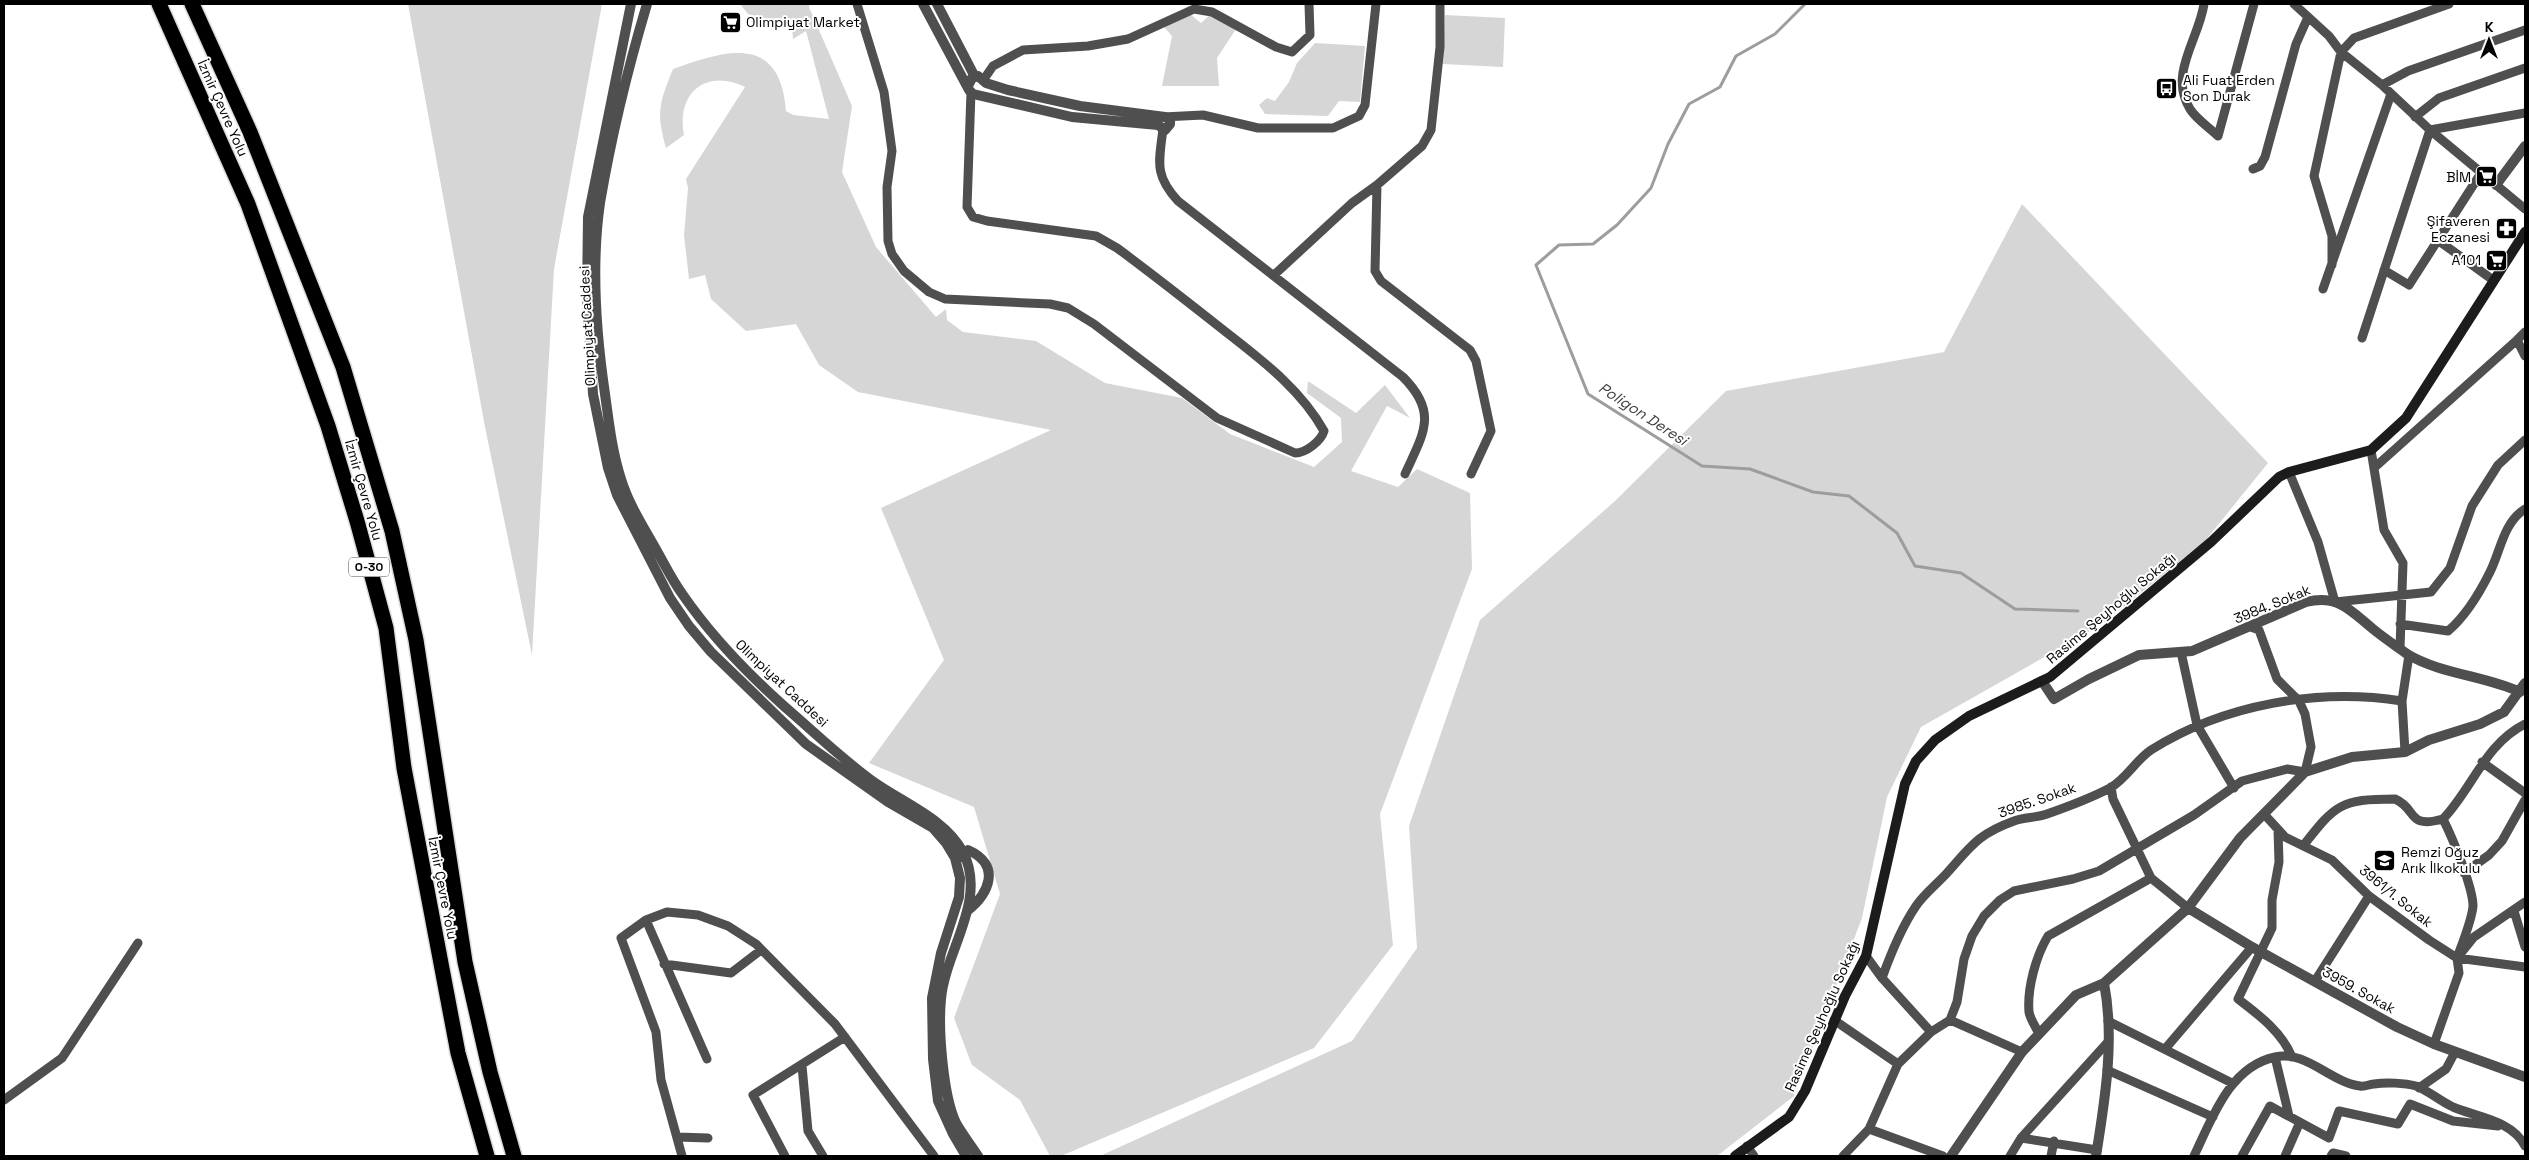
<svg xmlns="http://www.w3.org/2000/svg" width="2529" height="1160" viewBox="0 0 2529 1160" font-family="'Space Grotesk',sans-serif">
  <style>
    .green { fill: #d6d6d6 }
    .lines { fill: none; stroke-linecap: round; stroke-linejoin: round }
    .stream { stroke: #9d9d9d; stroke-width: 3 }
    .motorway-casing { stroke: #dbdbdb; stroke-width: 18 }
    .minor { stroke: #4f4f4f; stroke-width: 9 }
    .tertiary { stroke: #4f4f4f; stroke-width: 10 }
    .secondary { stroke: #1c1c1c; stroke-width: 10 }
    .motorway { stroke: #000; stroke-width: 15 }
    .labels { text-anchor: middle; stroke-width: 4; stroke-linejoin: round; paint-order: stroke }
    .shield { fill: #fff; stroke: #4c4c4c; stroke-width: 1 }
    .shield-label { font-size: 12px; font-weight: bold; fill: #000 }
    .poi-label { font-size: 14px; fill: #000; stroke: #fff; text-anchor: start }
    .street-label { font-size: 14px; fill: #000; stroke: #fff }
    .water-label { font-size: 15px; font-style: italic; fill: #3e3e3e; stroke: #fff }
  </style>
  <rect width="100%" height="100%" fill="#fff"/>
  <path class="green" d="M408,4h194l-48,265 -22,386 -47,-228z
    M740,4h70l-1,3 43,99 -10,66 34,75 60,70 10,-8 1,11 16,12 73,9 69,42 77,15 48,36 84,33 28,-25 -1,-24 -34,-25 1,-12 48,32 29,-28 25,33 -23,-12 -36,65 47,16 19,-18 53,24 2,76 -92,245 13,131 -79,103 -253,108h-11l-30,-56 -48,-35 -18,-47 46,-124 -26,-87 -105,-44 75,-103 -63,-152 170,-78 -193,-38 -39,-27 -23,-41 -50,7 -35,-32 -6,-24 -16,4 -5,-44 4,-47 -2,-9 59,-92c-39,-19 -69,6 -61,48l-18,13c-10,-36 -7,-44 7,-79 53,-19 107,-36 113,42l7,4 36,4 -23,-88 -13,8 -1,-13 -44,-12z
    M1190,14l11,9 10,-9 25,15 -19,29 2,28h-57l10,-50 -8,-9z
    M1445,15l60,3 -2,49 -60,-3z
    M1315,43l50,3 -5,56 -21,-1 -11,15 -63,-2 -6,-9 8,-7 8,3 14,-19 8,-19z
    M2022,204l246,259 -63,78 -104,84 -180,102 -34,70 -25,121 -68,178 -77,60h-617l252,-115 65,-93 -8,-122 71,-206 135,-119 111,-110 218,-39z"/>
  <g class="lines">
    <path class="stream" d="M1805,4l-30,30 -39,22 -16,31 -31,17 -21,40 -17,44 -34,37 -24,19 -34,1 -23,20 52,129 114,72 48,3 63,23 36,4 48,37 18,33 46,7 54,36 63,2"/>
    <defs>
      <path id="motorway" d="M159,4l89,200 80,222 29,95 29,107 18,140 54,285 29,103
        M192,4l58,128 93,235 49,164 24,109 49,322 25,110 24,84"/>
    </defs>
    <use href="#motorway" class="motorway-casing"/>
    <path class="minor" d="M857,4l27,88 8,59 -5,36 1,54 4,13 12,17 25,21 16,7 105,5 18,4 26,16 123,94 78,35c11,0 26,-12 29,-22 -25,-45 -68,-75 -107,-106 -33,-26 -66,-52 -100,-77l-21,-12 -109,-15 -14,-4 -6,-10 4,-115
      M2204,4c-5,35 -36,70 -14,105 6,10 20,19 28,27l36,-132
      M2294,4l35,32 12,16 41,33 48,45 -68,208
      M984,79l9,-13 30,-16 65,-4 40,-7 66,-30 18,3 64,35 16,5 18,-17 -1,-31
      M2382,85l26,-14 117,-41
      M2525,113l-95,17 95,79
      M1163,117l40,-2 55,13h75l26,-12 6,-11 11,-101
      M2415,117l24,-19 86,-30
      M1163,129c-4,33 -9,46 15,72l225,176c36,36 20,57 2,97
      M2253,169l7,-3 5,-9 31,-113 12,-27
      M1377,185l-2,86 6,10 89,69 6,11 15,70 -20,43
      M2439,241l54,39
      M2332,265v-29l-18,-60 27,-124 13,-14 95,-34
      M2384,270l25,15 72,-112
      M1274,275l78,-72 25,-18 45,-39 9,-16 9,-83v-43
      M2323,289l68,-195
      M2525,332l-8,8 8,16
      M2371,450l13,80 19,33 -3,85
      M2374,468l143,-128
      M2289,472l29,70 17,60 96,-10 19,-24 22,-62 26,-41 27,-25
      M2400,624l48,7c18,-15 31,-37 42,-59 11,-22 13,-49 35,-63
      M2181,652l16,73 37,63
      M2525,724c-40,20 -53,65 -82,95 9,18 30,68 30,87 -1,14 -11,38 -16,52l17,-21 51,-35
      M2405,752l-3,-51 7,-46
      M2482,762l43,31
      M2111,787l2,12 38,79 37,30
      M2264,814l21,23 47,23 37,36 60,44 28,18 68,9
      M2278,830l1,32 -7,38v28l-34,71c21,16 44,33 54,58
      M2303,846c32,-41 37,-47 92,-47 23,10 11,30 48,20
      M2464,873l25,-18 13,-14 23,-41
      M2514,911l11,36
      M646,920l61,139
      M1866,956l16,22 49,54
      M664,964l67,9 30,-23
      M1882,978c9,-25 19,-50 34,-72 8,-12 21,-22 31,-33 24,-27 31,-39 67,-52 10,-4 22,-3 33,-7 20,-7 44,-16 63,-26 16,-9 26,-28 41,-38 73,-46 167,-62 251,-49
      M2315,981l54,-85
      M1834,1020l64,44
      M1950,1020l72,32
      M2108,1021l124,62
      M2039,1034c-3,-7 -9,-15 -10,-22 -2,-24 7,-56 19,-76l103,-58
      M2434,1044l25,-71 -2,-15
      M2165,1049l87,-102
      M2275,1057l14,59
      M802,1066l6,65 15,25
      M2107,1070l106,47
      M2419,1088l27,-19 9,-17
      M4,1100l58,-42 76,-115
      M1869,1129l74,27
      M677,1137l31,1
      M2021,1138l76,12
      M1747,1146l7,10
      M682,1156l-21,-76 -5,-48 -35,-94 25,-18 21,-8 31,3 30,11 28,18 79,80 99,132
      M785,1156l-32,-61 92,-58
      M1843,1156l26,-27 29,-65 33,-32 19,-12 7,-18 7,-43 8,-23 12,-20 16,-16 14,-9 59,-12 26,-8 95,-56 48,-34 45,-12 18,3 6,-25 -6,-33 -6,-13 -22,-22 -18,-49 -8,-3
      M2010,1156l11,-18 86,-95
      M2051,1156l3,-15
      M2194,1156c18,-37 35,-89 81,-99 31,-7 55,25 85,29 5,1 10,-2 14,-2 12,-2 31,-1 42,2 13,5 24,15 37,21 23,10 59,13 72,39
      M2242,1156l28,-50 59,32 10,-27 59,13 12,-20 43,17 45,5
      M2285,1156l15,-34
      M2331,1156l2,-3 13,3"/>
    <path class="tertiary" d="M631,4l-43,213 -1,79 6,98 15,74 9,27 53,103 19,28 22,26 95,92 82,58 45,26 13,15 9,15 5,20 -1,19 -18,56 -9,45 1,61 5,42 15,33 13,22
      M647,4c-19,64 -36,134 -47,199 -9,62 -4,130 5,191 4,29 7,57 16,85 7,23 20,44 32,65 10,17 18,35 30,51 29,42 64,78 102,112 28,24 56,51 86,73 30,22 74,38 92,72 25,48 -18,99 -22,147 -3,30 2,97 15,124 6,11 15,22 22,33
      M923,4l46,86 4,4 99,23 86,8 7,5 5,-6v-4l-5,-3 -85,-11 -72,-16 -22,-7 -8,-7 -6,2 -4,8
      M937,4l38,73
      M2496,185l29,-39
      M2042,681l12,18 35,-20 50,-24 53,-4 114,-49c32,-8 45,9 67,27 11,9 23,17 34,25 33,20 79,22 113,38
      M962,857l6,-7c34,15 21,44 -1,61
      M2188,908l64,39 145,80 37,17 91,33
      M1951,1156l71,-104 54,-57 28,-12 84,-75 52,-70 65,-66 47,-15 53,-5 24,-12 51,-16 24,-12 21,-29
      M2096,1156c9,-56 19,-117 8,-173"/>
    <path class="secondary" d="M1735,1156l54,-39 16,-26 40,-95 21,-40 39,-172 11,-23 19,-21 34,-24 81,-39 161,-135 68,-65 10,-5 82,-22 35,-32 119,-186"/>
    <use href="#motorway" class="motorway"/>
  </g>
  <defs>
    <symbol id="supermarket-square" viewBox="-11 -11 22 22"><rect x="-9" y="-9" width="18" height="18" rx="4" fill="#000" stroke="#fff"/><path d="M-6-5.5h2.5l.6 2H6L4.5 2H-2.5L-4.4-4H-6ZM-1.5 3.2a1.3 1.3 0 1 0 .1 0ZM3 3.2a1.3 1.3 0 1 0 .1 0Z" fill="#fff"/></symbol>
    <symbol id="bus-square" viewBox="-11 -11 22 22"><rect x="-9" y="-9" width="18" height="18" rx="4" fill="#000" stroke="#fff"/><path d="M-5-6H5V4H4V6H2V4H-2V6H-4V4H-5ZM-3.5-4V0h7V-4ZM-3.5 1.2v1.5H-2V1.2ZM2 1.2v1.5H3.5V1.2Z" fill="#fff"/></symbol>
    <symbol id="pharmacy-square" viewBox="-11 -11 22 22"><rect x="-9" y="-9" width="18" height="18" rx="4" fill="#000" stroke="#fff"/><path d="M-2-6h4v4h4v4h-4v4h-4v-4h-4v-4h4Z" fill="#fff"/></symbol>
    <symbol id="school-square" viewBox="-11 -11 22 22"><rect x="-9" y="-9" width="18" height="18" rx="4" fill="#000" stroke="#fff"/><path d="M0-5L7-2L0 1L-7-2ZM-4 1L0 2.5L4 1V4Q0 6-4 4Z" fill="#fff"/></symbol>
  </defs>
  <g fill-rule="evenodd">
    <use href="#supermarket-square" x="718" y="10" width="25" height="25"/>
    <use href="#bus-square" x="2154" y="76" width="25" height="25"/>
    <use href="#supermarket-square" x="2474" y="164" width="25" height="25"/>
    <use href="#pharmacy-square" x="2494" y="216" width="25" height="25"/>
    <use href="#supermarket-square" x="2484" y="248" width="25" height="25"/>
    <use href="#school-square" x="2372" y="848" width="25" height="25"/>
  </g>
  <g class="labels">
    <rect class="shield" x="349" y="557.5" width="40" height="19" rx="4"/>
    <g class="shield-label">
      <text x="369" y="571">O-30</text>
    </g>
    <g class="poi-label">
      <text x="746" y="27">Olimpiyat Market</text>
      <text x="2183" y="85">Ali Fuat Erden<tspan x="2183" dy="16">Son Durak</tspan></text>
      <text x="2471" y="182" text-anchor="end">BİM</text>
      <text x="2490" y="226" text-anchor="end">Şifaveren<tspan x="2490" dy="16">Eczanesi</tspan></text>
      <text x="2481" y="265" text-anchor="end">A101</text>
      <text x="2401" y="857">Remzi Oğuz<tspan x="2401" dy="16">Arık İlkokulu</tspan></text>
    </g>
    <g class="street-label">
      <text transform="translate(223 108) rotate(66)" y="5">İzmir Çevre Yolu</text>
      <text transform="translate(587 326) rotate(-93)" y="5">Olimpiyat Caddesi</text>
      <text transform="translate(364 490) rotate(74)" y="5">İzmir Çevre Yolu</text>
      <text transform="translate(2272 604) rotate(-22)" y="5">3984. Sokak</text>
      <text transform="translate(2111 608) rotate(-40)" y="5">Rasime Şeyhoğlu Sokağı</text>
      <text transform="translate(782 683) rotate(43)" y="5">Olimpiyat Caddesi</text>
      <text transform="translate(2037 800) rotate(-19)" y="5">3985. Sokak</text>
      <text transform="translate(443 888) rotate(79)" y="5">İzmir Çevre Yolu</text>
      <text transform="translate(2396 896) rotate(39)" y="5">3961/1. Sokak</text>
      <text transform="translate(2359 990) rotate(29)" y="5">3959. Sokak</text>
      <text transform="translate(1822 1016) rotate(-66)" y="5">Rasime Şeyhoğlu Sokağı</text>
    </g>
    <g class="water-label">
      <text transform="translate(1643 414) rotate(33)" y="5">Poligon Deresi</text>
    </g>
  </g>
  <rect width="2529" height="1160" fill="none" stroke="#000000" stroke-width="10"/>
  <g transform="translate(2489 40)" stroke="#ffffff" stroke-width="4" paint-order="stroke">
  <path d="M0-4L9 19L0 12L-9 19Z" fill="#000000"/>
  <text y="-8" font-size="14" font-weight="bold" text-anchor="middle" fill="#000000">K</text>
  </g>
</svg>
